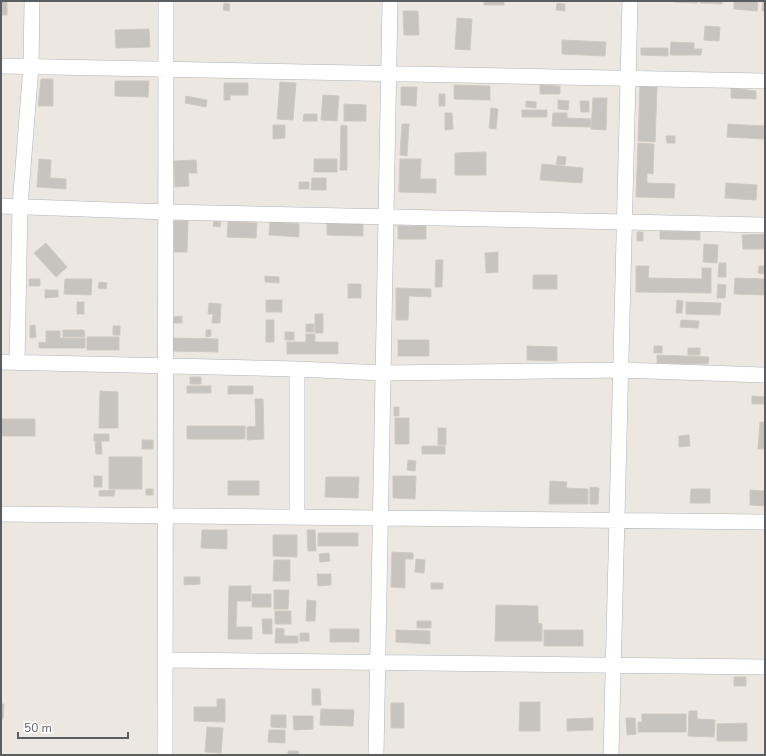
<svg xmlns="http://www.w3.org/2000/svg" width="766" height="756" viewBox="0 0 766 756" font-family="'Nunito Sans',sans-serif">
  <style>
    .building { fill: #c7c3be; stroke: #d0c9c0 }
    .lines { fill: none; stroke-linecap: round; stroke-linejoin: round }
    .minor-casing { stroke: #afb3b6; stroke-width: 16 }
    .minor { stroke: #fff; stroke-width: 15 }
  </style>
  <rect width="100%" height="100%" fill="#ece8e1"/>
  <path class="building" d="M1,1h6v14h-6z
    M484,1h20v4h-20z
    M673,1h24v2l-24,-1z
    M700,1h22v3l-22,-1z
    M734,1h24l-1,10 -23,-2z
    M763,1h2v10h-3z
    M224,3l6,1 -1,7 -6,-1z
    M557,3l8,1v7l-9,-1z
    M403,11h15l1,24h-15z
    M457,18l15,1 -2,31 -15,-1z
    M705,26l15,1 -1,14 -15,-1z
    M149,29l1,18 -34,1 -1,-18z
    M562,40l44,2 -1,14 -43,-2z
    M671,42l23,1v6h8l-1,6h-31z
    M641,48h27v8l-27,-1z
    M41,79h12v27h-15z
    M115,81h34l-1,16 -33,-1z
    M280,82l16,1 -3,37 -16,-1z
    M224,83h24v12h-18v5h-6z
    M454,85l36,1v14l-36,-1z
    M540,85l20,1v8h-20z
    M640,86l17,1 -2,55 -17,-1z
    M401,87h16l-1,19 -15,-1z
    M731,88l25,3v8l-25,-1z
    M439,94h6v12h-6z
    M323,95l16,1 -2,25 -16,-1z
    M186,96l21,4 -1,7 -21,-4z
    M593,98h14l-1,32 -15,-1z
    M558,100l11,1 -1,9 -10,-1z
    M526,101l10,1v6l-10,-1z
    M580,101h9v11h-8z
    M344,104l22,1v16h-22z
    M491,108l7,1 -2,20 -7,-1z
    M522,110h25v7h-25z
    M445,113h7l1,16 -8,1z
    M553,113h14v5l24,1v8l-39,-1z
    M304,114h13v7h-14z
    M402,124h7l-2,32 -7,-1z
    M728,124l36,2v13l-37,-2z
    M273,125h12v13l-12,1z
    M341,125l6,1v44h-7z
    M666,136h9v7h-8z
    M638,143l16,1 -1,30 -6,-1v10l28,1 -1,14 -38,-1z
    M486,152v23h-31v-22z
    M558,156l8,1 -1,8 -9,-1z
    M39,159l12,1 -1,18 16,1v10l-29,-2z
    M314,159h23v13h-23z
    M400,159h21l-1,20h16v14l-37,-1z
    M196,160l1,13h-9l1,13 -14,1 -1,-26z
    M542,164l41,4 -1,15 -42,-3z
    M312,178h14v12h-15z
    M299,182h10v7h-10z
    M726,183l31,2 -1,15 -31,-2z
    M174,221h14l-1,31h-13z
    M214,221l7,1 -1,5 -7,-1z
    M327,221l36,1v14l-36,-1z
    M228,222l29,1 -1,15 -29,-1z
    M270,222l29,2v13l-30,-2z
    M398,226h28v13h-28z
    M660,231l40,1v8l-40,-1z
    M637,232h6v9h-6z
    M765,234v15h-22l-1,-14z
    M46,243l21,24 -11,10 -22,-24z
    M704,244l14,1 -1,18 -14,-1z
    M498,252v20l-12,1 -1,-20z
    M436,260h7l-1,27h-7z
    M719,263h7v14h-8z
    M636,266h13l-1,12 54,1v-11h9v25l-75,-1z
    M759,266h6l-1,8 -6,-1z
    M533,275h24v14h-24z
    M265,276l14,1v6l-14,-1z
    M735,278l30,1v16l-31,-1z
    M29,279h11v7h-11z
    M65,279h27l-1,16 -27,-1z
    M99,282l8,1 -1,6 -8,-1z
    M348,284h13v14h-13z
    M718,284l8,1 -1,13h-8z
    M396,288l35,1v8l-22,-1 -1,24h-12z
    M45,290h13v7l-13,1z
    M266,300h16v12h-16z
    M677,300l6,1 -1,12h-6z
    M77,302h7v12h-7z
    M686,302l35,1 -1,12 -34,-1z
    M209,303l12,1 -1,19h-8l1,-9h-5z
    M315,314h8v19h-8z
    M182,316v7h-9v-6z
    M266,320h8v22h-8z
    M681,320l18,1 -1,7 -18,-1z
    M306,324h8v8h-8z
    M35,325l1,12 -6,1v-12z
    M113,326h7v9h-7z
    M63,330h21l1,7h-22z
    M206,330h5v6l-5,1z
    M46,331h14v7h25v10h-46v-6l7,1z
    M285,332h9v8h-9z
    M306,334h9v8h23v12h-51v-12h19z
    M87,337h32v13h-32z
    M171,338l47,1v13l-47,-1z
    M398,340h31v16h-31z
    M527,346l30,1v14l-30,-1z
    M654,346h8v7h-8z
    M688,348h12v7h-12z
    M657,355l52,2 -1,7 -51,-1z
    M190,377h11v7h-11z
    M187,386h24v7h-24z
    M228,386h25v8h-25z
    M100,391l18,1v36h-19z
    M752,396l13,1v7h-13z
    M255,399h8l1,40 -17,1v-13l9,-1z
    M394,407h5v9h-5z
    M395,418h14v26h-14z
    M1,419h34v17h-34z
    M760,422h5v27h-7z
    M187,426h58v13h-58z
    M438,428h8v17h-8z
    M94,434h15v7h-15z
    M689,435l1,11 -11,1v-11z
    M142,440h11v9h-11z
    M101,441l1,13h-6l-1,-12z
    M422,446h23v8h-23z
    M109,457h33v32h-33z
    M408,460l8,1 -1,10 -8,-1z
    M94,476h8v11h-8z
    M393,476h23l-1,23 -22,-1z
    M326,477h33l-1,21 -33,-1z
    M228,481h31v14h-31z
    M550,481l17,1 -1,6 22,1v15h-39z
    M590,487l9,1 -1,16h-8z
    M146,489h7v6h-7z
    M691,489h19v14h-20z
    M115,490l-1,6h-15v-5z
    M750,490l15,1v15l-15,-1z
    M202,530h25v19l-26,-1z
    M307,530h8l1,21h-8z
    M318,533h40v13h-40z
    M273,535h24v22l-24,-1z
    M392,552l21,1v6h-8v29l-14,-1z
    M329,553l1,8 -10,1 -1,-8z
    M416,559l9,1 -1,13 -9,-1z
    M274,560h16v21h-17z
    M317,574h14v11l-13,1z
    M184,577h16v7l-16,1z
    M431,583h12v6h-12z
    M229,586h22v15h-14l-1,26h16v12h-24z
    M274,590h15l-1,19h-14z
    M252,594h19v13h-19z
    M307,600l9,1 -1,20h-9z
    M496,605l42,1v17l4,1v17h-47z
    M275,611h16v13h-16z
    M262,619h10v15h-9z
    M417,621h14v7h-14z
    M276,628l8,1v7h14v7h-23z
    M330,629h29v13h-29z
    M396,630l34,1v13l-34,-2z
    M544,630h39v16h-39z
    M300,633h9v8h-9z
    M734,677h12v9h-12z
    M312,689h8l1,16h-9z
    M217,699h8v23l-31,-1v-14h23z
    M520,702h20v29h-21z
    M391,703h13v25h-13z
    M1,704h3l-1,15h-2z
    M321,709l33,1 -1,16 -33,-1z
    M689,711h8v8l18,1 -1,17 -26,-1z
    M642,714h44v18h-48v-10h4z
    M271,715h15v13l-15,-1z
    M293,716h20v13l-19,1z
    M593,718v12l-26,1v-12z
    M626,718h9l1,16 -9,1z
    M747,723v18h-30v-17z
    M207,727l16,1 -2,25 -16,-1z
    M269,730h16v13l-17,-1z
    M288,751h10l1,4h-11z"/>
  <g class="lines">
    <defs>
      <path id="minor" d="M1,66l764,15
        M1,206l165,6 599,13
        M1,362l296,7 86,4 238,-3 144,5
        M17,362l3,-156 11,-140 1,-65
        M297,369v148
        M1,514l764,8
        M165,660l600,7
        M165,755l1,-754
        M376,755l14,-754
        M611,755l19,-754"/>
    </defs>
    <use href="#minor" class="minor-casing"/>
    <use href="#minor" class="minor"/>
  </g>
  <rect width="766" height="756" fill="none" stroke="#5a5e61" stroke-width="4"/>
  <path d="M18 732v6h110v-6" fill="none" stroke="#5a5e61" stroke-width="2"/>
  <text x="24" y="732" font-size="12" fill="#5a5e61" stroke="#ffffff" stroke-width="3" paint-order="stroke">50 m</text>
</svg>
